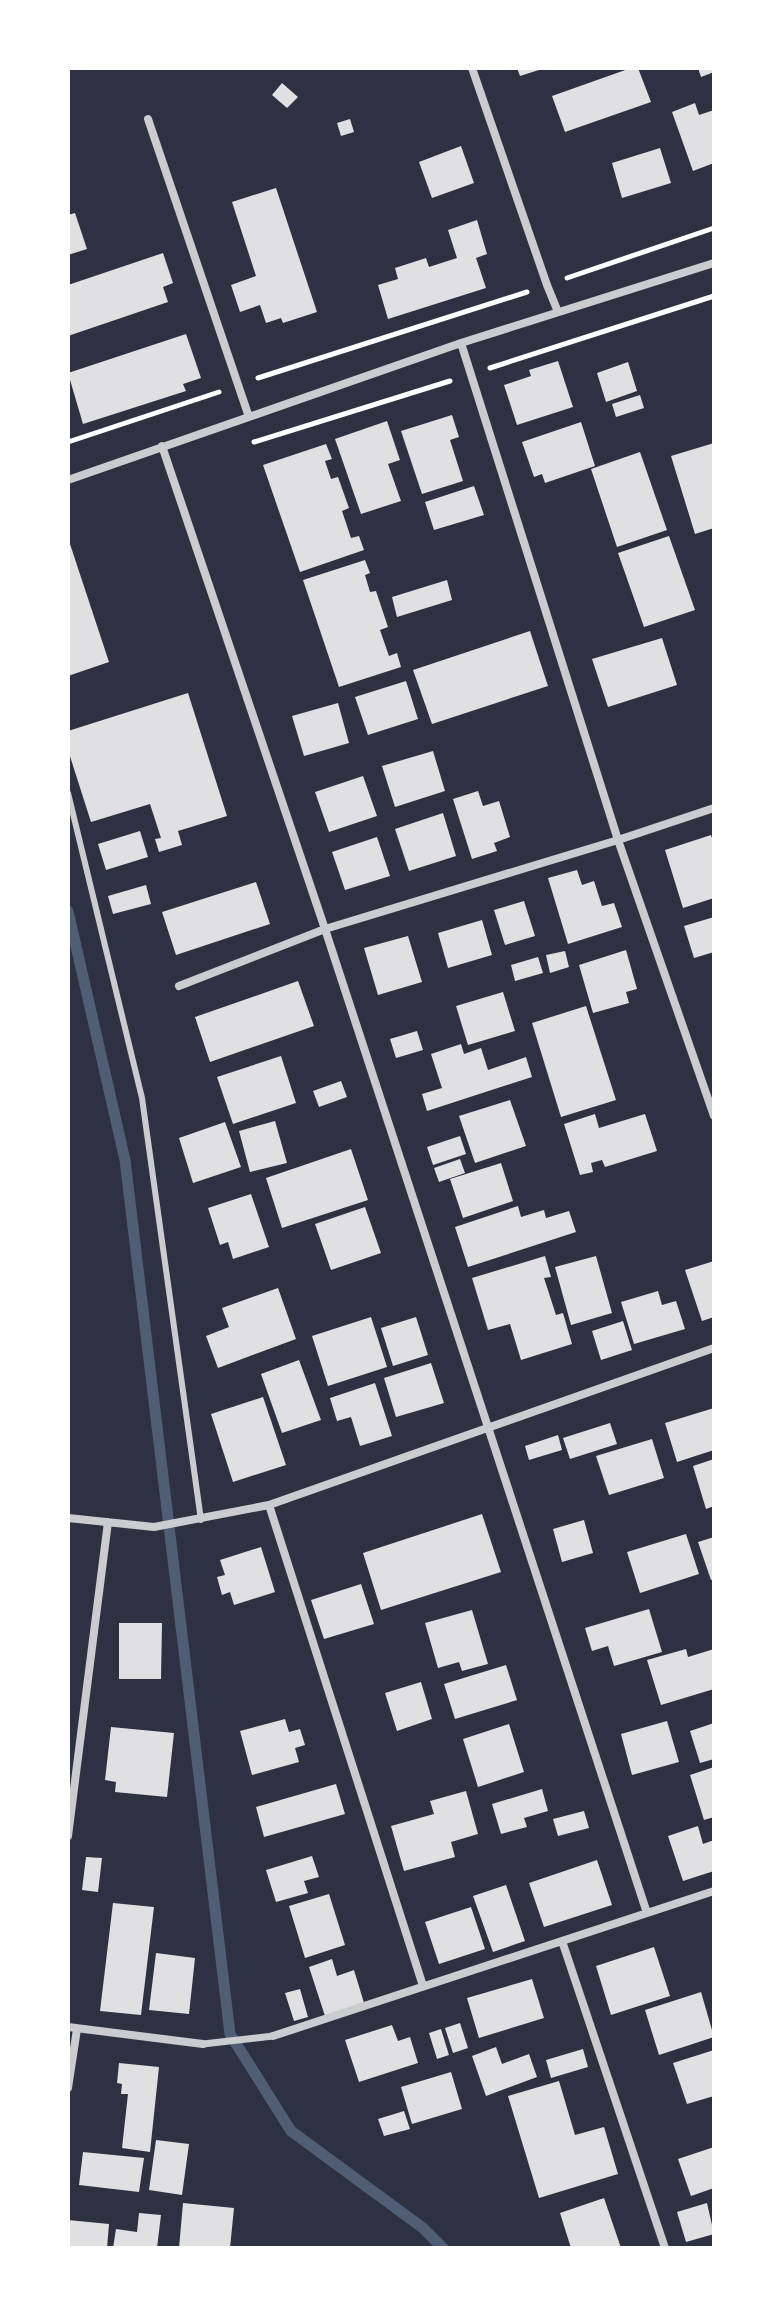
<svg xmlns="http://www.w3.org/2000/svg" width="782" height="2316" viewBox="0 0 782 2316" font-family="Barlow,sans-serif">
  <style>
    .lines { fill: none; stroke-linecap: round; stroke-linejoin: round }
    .stream { stroke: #4f5d75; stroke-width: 11 }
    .building { fill: #e0e0e3 }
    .path { stroke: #fff; stroke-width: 5 }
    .service { stroke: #caccd0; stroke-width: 6 }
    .pedestrian { stroke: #caccd0; stroke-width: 7 }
    .minor { stroke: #caccd0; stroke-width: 8 }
  </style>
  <rect width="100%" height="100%" fill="#2d3142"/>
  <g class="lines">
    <path class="stream" d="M68,911l57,249 105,874 61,97 132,97 20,20"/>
  </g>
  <path class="building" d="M517,68h25v1l-22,7z
    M631,68h7l13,34 -86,30 -13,-36z
    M698,68h16v4l-13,5z
    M282,83l16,14 -11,11 -15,-13z
    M695,103l4,12 15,-5v53l-21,8 -21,-59z
    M350,119l4,13 -13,4 -4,-13z
    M461,146l13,37 -42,15 -13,-36z
    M660,148l11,35 -49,15 -10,-35z
    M276,188l41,124 -34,11 -2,-5 -15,5 -6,-18 -20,7 -9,-27 25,-9 -24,-74z
    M75,213l12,36 -19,6v-40z
    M477,220l10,34 -11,4 10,30 -98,31 -10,-34 20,-6 -3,-11 31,-10 3,9 28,-9 -9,-28z
    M163,253l10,30 -10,4 5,15 -100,34v-51z
    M186,334l15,44 -18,6 3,7 -103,33 -15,-51z
    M558,361l15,46 -56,18 -13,-40 27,-9 -2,-6z
    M628,362l9,29 -31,11 -9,-29z
    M640,395l4,13 -28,9 -4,-13z
    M452,415l7,22 -9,3 13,41 -41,13 -21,-63z
    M387,421l13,39 -12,4 13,37 -40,13 -26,-75z
    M581,422l14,44 -50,17 -3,-9 -8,3 -12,-35z
    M714,443v85l-19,6 -24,-78z
    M326,444l6,15 -7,2 6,18 7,-2 11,31 -7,3 9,27 8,-2 5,14 -64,22 -37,-107z
    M640,452l27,78 -50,17 -26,-78z
    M474,486l10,29 -50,15 -9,-28z
    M669,536l26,74 -51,17 -26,-74z
    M68,538l41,124 -41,14z
    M365,560l5,13 -5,2 5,17 6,-1 12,36 -8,3 9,26 8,-3 4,14 -62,20 -36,-107z
    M447,580l5,20 -55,17 -5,-20z
    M530,631l18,55 -116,38 -19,-54z
    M662,638l15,47 -69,22 -16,-48z
    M406,681l12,38 -50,16 -13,-38z
    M188,693l39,123 -49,15 4,14 -23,7 -4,-13 6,-1 -11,-34 -59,18 -23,-72v-19z
    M338,703l11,40 -45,13 -12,-40z
    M433,751l12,40 -50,16 -13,-41z
    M363,776l14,40 -48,16 -14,-40z
    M478,791l5,15 16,-5 11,36 -16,6 3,8 -25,8 -19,-60z
    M443,813l13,43 -47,15 -14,-42z
    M140,831l8,26 -42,13 -8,-26z
    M711,835l3,9v54l-31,10 -18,-58z
    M377,837l13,39 -45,14 -13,-38z
    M577,870l5,15 12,-4 8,25 12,-3 8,24 -54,17 -20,-66z
    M256,882l14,42 -94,31 -14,-43z
    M146,885l5,19 -38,10 -5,-18z
    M524,901l11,35 -30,9 -11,-35z
    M714,917v35l-20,6 -10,-32z
    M482,920l10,35 -44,13 -10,-35z
    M408,936l14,46 -44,13 -14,-47z
    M626,950l11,39 -11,3 3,11 -36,10 -14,-48z
    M565,951l4,16 -19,6 -4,-18z
    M538,957l5,16 -28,8 -4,-16z
    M298,981l16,45 -104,36 -15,-45z
    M503,992l12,39 -47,14 -12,-39z
    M586,1006l30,94 -55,17 -29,-94z
    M417,1031l6,19 -27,8 -6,-19z
    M461,1044l3,10 17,-6 7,22 38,-13 6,20 -105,34 -5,-17 20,-6 -11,-34z
    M281,1056l15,47 -63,21 -16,-47z
    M341,1081l6,16 -28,10 -6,-16z
    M510,1100l16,46 -51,17 -16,-47z
    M595,1114l4,14 46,-14 12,37 -52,16 -3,-7 -11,3 2,9 -13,3 -16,-51z
    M275,1121l12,42 -37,9 -11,-41z
    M225,1122l16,45 -48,16 -14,-45z
    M460,1136l6,18 -33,11 -6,-18z
    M351,1149l17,51 -86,28 -16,-50z
    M460,1159l5,14 -26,9 -5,-14z
    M501,1163l12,38 -50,17 -13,-39z
    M251,1194l18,53 -36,12 -5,-17 -8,3 -12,-37z
    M518,1206l3,11 23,-7 2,8 23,-7 7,21 -108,35 -13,-40z
    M365,1207l16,46 -50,17 -16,-46z
    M545,1256l6,21 -7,1 12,37 7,-2 9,31 -51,16 -11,-36 -22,6 -16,-52z
    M596,1256l16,57 -41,12 -16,-58z
    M714,1261v56l-12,4 -17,-51z
    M278,1288l18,51 -78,29 -12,-32 23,-9 -7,-19z
    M658,1291l4,14 14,-4 9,28 -51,15 -13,-42z
    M371,1317l16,50 -59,19 -16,-50z
    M416,1317l12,38 -35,11 -12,-38z
    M623,1321l9,29 -31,10 -9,-29z
    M299,1360l22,60 -39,13 -21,-59z
    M431,1363l13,40 -48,14 -12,-39z
    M375,1383l17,53 -32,10 -9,-29 -14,4 -7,-23z
    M263,1397l23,68 -53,17 -22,-68z
    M714,1408v42l-37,12 -12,-39z
    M610,1423l7,21 -47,15 -7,-21z
    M558,1435l4,15 -33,10 -4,-14z
    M652,1439l12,39 -55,17 -13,-39z
    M714,1459v47l-8,3 -13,-43z
    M482,1514l19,58 -120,38 -18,-57z
    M584,1520l9,33 -31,9 -9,-33z
    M686,1534l13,40 -59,19 -13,-41z
    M714,1537v42l-3,1 -13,-38z
    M261,1547l14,45 -41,13 -4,-13 -8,3 -5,-18 8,-2 -5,-15z
    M361,1584l13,40 -50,15 -13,-39z
    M649,1609l13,43 -48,14 -6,-20 -16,5 -7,-23z
    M472,1610l16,54 -26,7 -3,-9 -21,6 -13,-45z
    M119,1623h43l-1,56h-42z
    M686,1649l2,8 26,-8v40l-53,16 -14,-45z
    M506,1665l11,35 -62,19 -11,-35z
    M421,1682l11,37 -35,12 -12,-38z
    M285,1719l4,13 11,-3 5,16 -10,3 4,14 -47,13 -12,-44z
    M667,1721l12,41 -47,13 -11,-41z
    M714,1723v36l-14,4 -10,-32z
    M509,1724l15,48 -46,15 -15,-48z
    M111,1727l63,6 -7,64 -52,-5 1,-10 -11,-2z
    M714,1767v50l-10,3 -14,-45z
    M336,1784l9,30 -81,23 -8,-30z
    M542,1789l6,22 -24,7 3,9 -26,7 -9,-30z
    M466,1791l12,43 -27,8 4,15 -51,14 -13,-45 43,-12 -4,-13z
    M584,1811l5,17 -31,8 -5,-17z
    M698,1826l5,18 11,-4v31l-31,10 -15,-45z
    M312,1856l7,21 -15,4 4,12 -32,9 -10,-32z
    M86,1857l16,1 -4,34 -16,-2z
    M597,1860l15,45 -68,22 -15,-44z
    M506,1885l19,56 -32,11 -20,-56z
    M329,1894l16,51 -40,13 -16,-52z
    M113,1903l41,4 -13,108 -41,-4z
    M471,1907l14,42 -46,15 -14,-42z
    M654,1947l16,49 -59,19 -15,-49z
    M156,1953l39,5 -6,56 -40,-4z
    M332,1959l5,17 17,-6 10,33 -39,13 -16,-49z
    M532,1979l12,39 -65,20 -12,-40z
    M300,1989l8,28 -14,4 -9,-28z
    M701,1992l13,45 -55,18 -14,-45z
    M460,2023l8,25 -15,5 -8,-25z
    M392,2025l6,16 12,-4 8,26 -59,19 -14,-42z
    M441,2029l8,26 -12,4 -8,-26z
    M496,2047l6,17 27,-10 8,23 -51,19 -14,-40z
    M583,2049l5,18 -37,11 -5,-18z
    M714,2050v46l-27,8 -14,-41z
    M119,2063l40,4 -9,85 -28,-4 6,-54h-7l1,-10 -5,-1z
    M451,2072l11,37 -50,15 -11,-37z
    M559,2081l16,54 29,-8 14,47 -79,24 -31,-102z
    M404,2111l6,18 -26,7 -6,-17z
    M156,2140l33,4 -7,51 -33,-5z
    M714,2147v41l-23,8 -13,-37z
    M83,2152l61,6 -5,34 -60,-7z
    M604,2198l17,50h-50l-11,-35z
    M183,2203l51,5 -4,40h-51z
    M707,2203l7,31 -28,8 -9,-30z
    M139,2213l22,2 -4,33h-44l3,-19 21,3z
    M68,2220l41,4 -2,24h-39z"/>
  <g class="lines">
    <path class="path" d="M567,278l147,-50
      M490,368l224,-72
      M258,378l269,-86
      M68,442l151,-50
      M254,442l196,-61"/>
    <path class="service" d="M68,793l74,305 59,422"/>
    <path class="pedestrian" d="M203,2044l70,-8"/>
    <path class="minor" d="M472,68l75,217 11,27
      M148,119l101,298
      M461,343l157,497 96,276
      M162,446l163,483 322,984
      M68,480l393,-137 253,-80
      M179,986l146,-57 293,-89 96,-32
      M269,1505l154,481
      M68,1518l86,9 115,-22 445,-157
      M68,1836l40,-314
      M562,1941l103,307
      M68,2027l135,17
      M273,2036l441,-145
      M68,2088l9,-59"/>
  </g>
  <rect width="782" height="2316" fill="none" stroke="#ffffff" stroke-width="140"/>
</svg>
